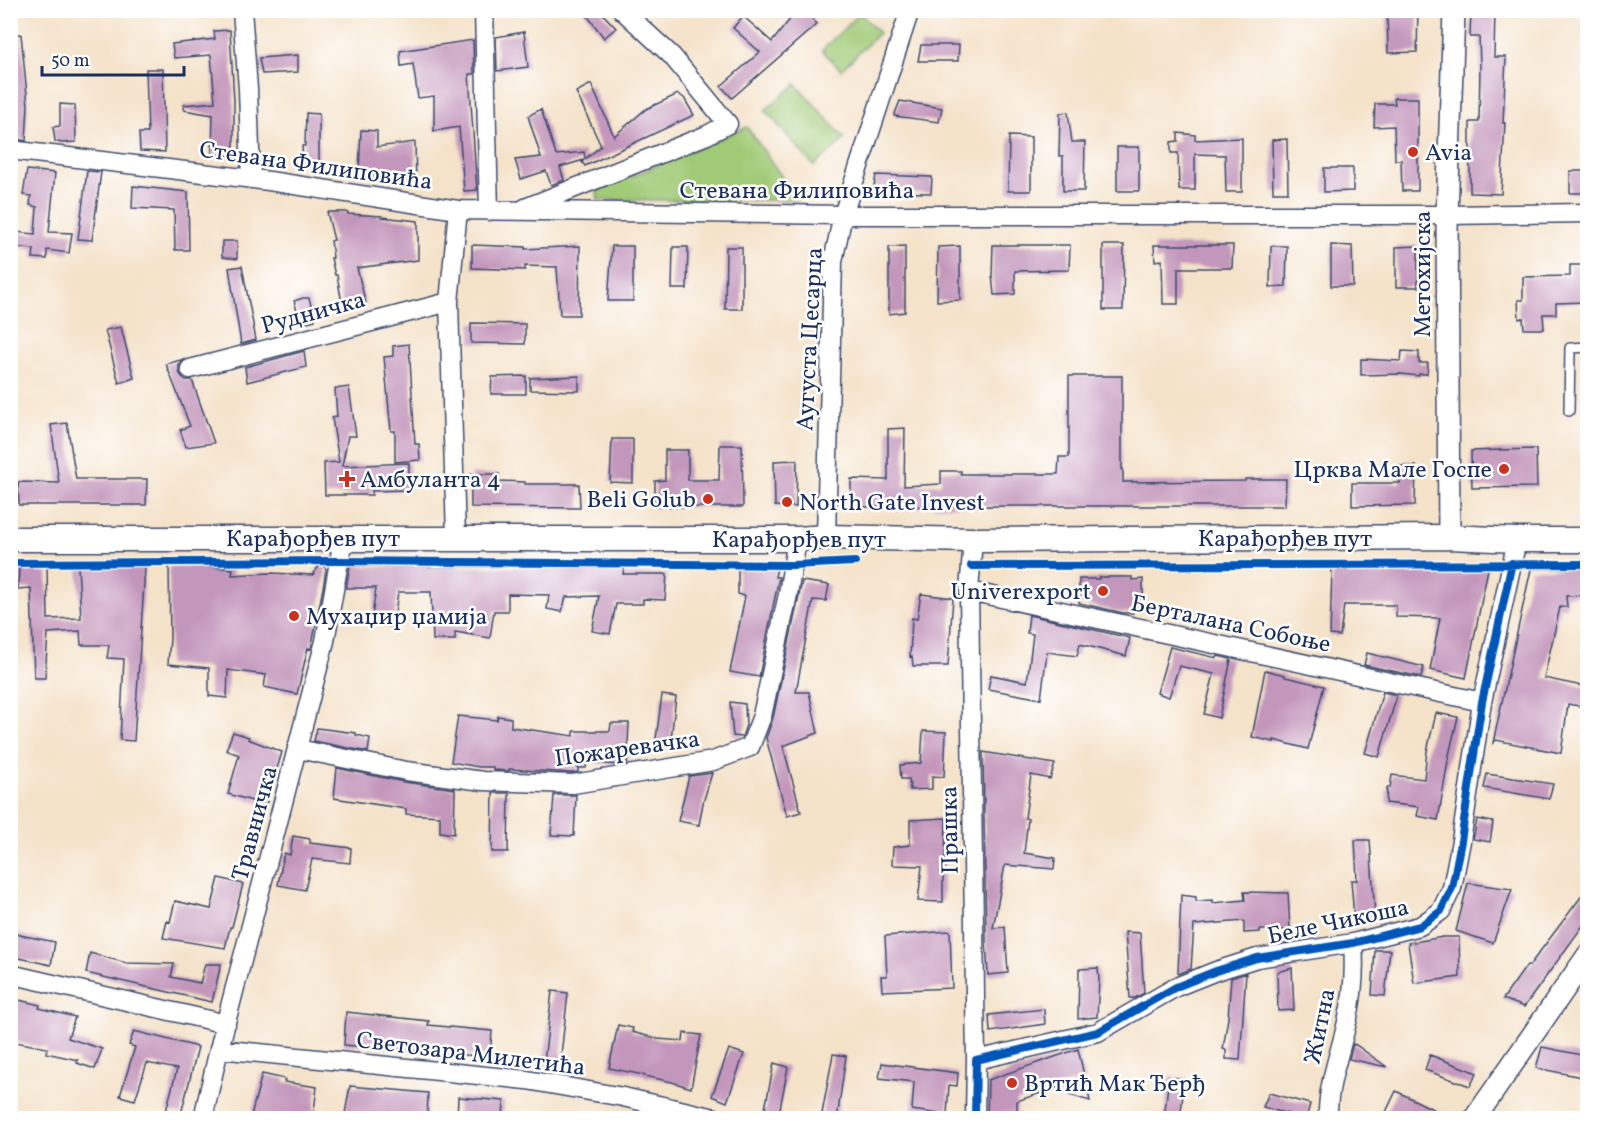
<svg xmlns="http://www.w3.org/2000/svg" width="1598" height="1129" viewBox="0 0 1598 1129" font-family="Vollkorn,serif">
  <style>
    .green { fill: #a1cb77; stroke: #5e7d6a; stroke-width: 1.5 }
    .building { fill: #c396bb }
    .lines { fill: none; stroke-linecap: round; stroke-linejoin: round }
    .service-casing { stroke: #3c4a6e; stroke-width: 12 }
    .minor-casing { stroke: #3c4a6e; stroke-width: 21 }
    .tertiary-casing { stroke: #3c4a6e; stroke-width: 24 }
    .secondary-casing { stroke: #3c4a6e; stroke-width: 27 }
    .service { stroke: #fff; stroke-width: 9 }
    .minor { stroke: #fff; stroke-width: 18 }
    .tertiary { stroke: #fff; stroke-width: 21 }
    .secondary { stroke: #fff; stroke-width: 24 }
    .cycleway-casing { stroke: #fff; stroke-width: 11 }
    .cycleway { stroke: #0057b8; stroke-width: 8 }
    .poi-dot { fill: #c8321e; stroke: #fff; stroke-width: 2 }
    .labels { text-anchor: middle; stroke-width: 5; stroke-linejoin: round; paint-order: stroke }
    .poi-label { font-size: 24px; fill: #1b2f5e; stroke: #fff; text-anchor: start }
    .street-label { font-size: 24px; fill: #1b2f5e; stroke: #fff }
  </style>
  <rect width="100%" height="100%" fill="#fff"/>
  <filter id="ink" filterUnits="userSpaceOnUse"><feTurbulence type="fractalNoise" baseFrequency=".0167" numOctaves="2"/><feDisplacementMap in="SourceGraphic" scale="12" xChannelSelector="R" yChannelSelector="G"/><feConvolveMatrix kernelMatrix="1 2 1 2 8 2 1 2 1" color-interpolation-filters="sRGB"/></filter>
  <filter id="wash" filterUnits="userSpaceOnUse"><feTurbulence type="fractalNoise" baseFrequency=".008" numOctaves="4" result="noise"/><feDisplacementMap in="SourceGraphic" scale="24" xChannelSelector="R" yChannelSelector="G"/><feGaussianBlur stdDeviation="1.35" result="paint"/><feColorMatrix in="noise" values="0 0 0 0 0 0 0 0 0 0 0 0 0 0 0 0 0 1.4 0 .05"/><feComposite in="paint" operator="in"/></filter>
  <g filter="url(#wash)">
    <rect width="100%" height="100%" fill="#f4e2c9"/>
    <path class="green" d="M860,13l19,20 -38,37 -19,-20z
      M796,84l49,55 -31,27 -49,-56z
      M747,127l51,73h-200l-1,-9z"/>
    <g id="blocks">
      <path class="building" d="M583,10h16l17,18 -12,10z
        M783,10h21l13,14 -85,74 -11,-12 39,-34 -27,-24 10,-12 29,26 19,-24z
        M1387,10h31l-1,42 -29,1z
        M1471,10h24l-1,47h12l-3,66h2l-4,71 -31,-1v-71h9l1,-57 -1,-28h-9z
        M230,30l4,71v55l-22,-1 1,-40 -29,-5v-5l31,-3 -4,-47 -37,3 -2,-14 43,-5 -1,-8z
        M524,32l4,35 -31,4 -1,-34z
        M21,34l7,71 -2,36 -11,-2 -1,-35 -4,-25v-44z
        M473,40l1,34h-5l8,116 -13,1 -5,-64 -25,4v-35l-16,2 -5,-34 -12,2 -1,-15z
        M921,45h38l-1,16h-40z
        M298,55v17l-36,2 -3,-16z
        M146,69h17l2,83 -25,-1 -1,-18h9z
        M591,84l23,52 32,-27 32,-15 6,4 10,17 -109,51 -3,-4 2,-2 -24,7 4,13 -13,5 -5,-14 -25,8 -6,-19 26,-3 -13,-41 13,-7 15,46 28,-3 1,7 16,-13 -25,-54z
        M1394,98h24v93h-16l-1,-31h-6l-1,-34 -20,1 1,-23h20z
        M900,101l42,7 -3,14 -45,-6z
        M60,104l15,1 1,37 -15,1 -6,-2 -2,-14 7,-1z
        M1068,112l4,30h13l-1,49h-21v-35h-4l1,-43z
        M306,113l13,1v52l-16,-1 -1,-19h3z
        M361,130l16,1v16l38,-5 1,39 -57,-9z
        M1178,133l17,2v5l47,-2v54h-16l-1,-37 -30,-1v36h-16l-1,-37h-7v-11l7,-1z
        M1009,136l22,1v54h-23z
        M1287,139l1,53h-15l-1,-52z
        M1117,147h22v44h-22z
        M1324,168h29v23l-29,1z
        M27,170l28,3 -6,59 23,1 -3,20 -22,-3v9l-14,-1 1,-9 -21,-2 2,-15 20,2 2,-27 -7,-2 1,-9 -8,-1z
        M87,171l14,1 -9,68 -14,-1z
        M1570,171h17v22h-17z
        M876,175l56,2 -1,16 -58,-1z
        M133,186l55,6 1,58h-14l-1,-40 -42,-2z
        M327,212h20l1,2 34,2v1l36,4v39l-61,8 9,36 -23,5 -6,-34h-2l-4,-17h2l-2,-17 3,-1z
        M222,241h15v18l-15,-2z
        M472,245l53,2v2l55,-3 -1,69h-19l-3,-48 -32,-1v4l-53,-2z
        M993,245h77l-1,25 -54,1v23l-21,1 -2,-20z
        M1103,245h21l-1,65h-20z
        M1154,245h79l-1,23h-54v36h-15l-1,-44 -7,1z
        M1331,245l21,1 1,40h-22z
        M612,246h21v55h-25z
        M905,246v66l-16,2v-67z
        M960,246v54l-23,1 1,-54z
        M1271,246h16l-1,40 -16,1z
        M1418,246v41h-22v-40z
        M673,247h15l-1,42h-15z
        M726,247h16v62h-17z
        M1570,265h16l1,37 -31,1v11h-13l1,15h-20l-1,-11 -4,1 -1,-19h5v-23l47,-1z
        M242,266l14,74 -15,4 -12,-76z
        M303,298h6l6,22 -14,4 -7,-23z
        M471,323l54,1v20l-54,-1z
        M121,327l13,51 -15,5 -14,-53z
        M409,344l6,100h4l1,16 -25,2v-31h-4l-7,-74 9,-1v-10z
        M304,351l2,16 -59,15 -2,-15z
        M1402,351l17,1v11h9l-1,11h-8v2l-18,-2 -40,1v-16l40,2z
        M184,359l-5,6v7l3,5 4,3h6l22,63 -28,4 -6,-17 10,-4 -24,-62z
        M526,376v18h-35l1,-17z
        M579,376v15l-49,-1v-12z
        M1069,376h53v93h1v13l122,-1v-2h41l-1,27h-269l-165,1v-28l37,1v-51l17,-1 -1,58 37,-2v-13h20v3h97l1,-17h10z
        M349,387l7,49h-8l-6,30 67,-3v27l-37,1v4h-47l-1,-32 15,-1 -7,-44 5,-1 -2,-28z
        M67,423l9,56h71l-1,26h-127l-1,-23 41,1 -8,-58z
        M612,439h21v44l-23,-1z
        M720,445h22l1,62h-88v-26l10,-1v-30h23v30h31z
        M1536,449l1,38 -65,1 -1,-37z
        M797,460l-1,47 -21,-1 -1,-45z
        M1400,466h16l-1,39 -63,1v-23h48z
        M471,474h28l-1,7 27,1v2h54l1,24 -109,-1z
        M321,563l5,6 -3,19 -12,61 -3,-1 -11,46 -33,-7 2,-12 -38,-5 -1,28 -18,-2v-28l-41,-4 2,-25 -1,-73h32l32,3 -1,6 38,-2 43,2z
        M350,566l274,2 -1,6h44l-2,26 -22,-1v5h-27l-6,30 -18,-3 7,-35 -33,1 -4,15 -15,-3 2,-14 -41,-1v17h-14l-4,27 -35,-6v8h-22l-2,-48h-33l-5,35 -22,-3 5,-36h-30z
        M19,567h28l1,52 33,-1 -3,-51h67l-11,174 -14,-1 4,-81 -17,-1 2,-13h-28l-1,-14 -32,2 -3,45h-11l-3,-90 -13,1z
        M738,568h39l-2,9h4l-20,100 -29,-5 15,-76 -7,-2z
        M1332,568l156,1 -22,109 -36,-8 10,-52 -44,-1v-12h-52l-4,31 -10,-1z
        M1531,569h56v19h-1v7l-20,1 1,11h-7l-16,71 43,9 -2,20 -17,-3 -7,49 -65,-13 -3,3z
        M1099,577h33v3l11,-1v32l-10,-1v3h-10l-44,-10v-24h20z
        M802,581l27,4 -3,16 -13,-1 -17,92h13l9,41 -35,13 18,66 -14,4 -21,-78 7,-20z
        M921,594l32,4 -5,68h-35l-1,-10 -2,1 2,-39 5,1z
        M1029,615l101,23 -4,18 -46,-12 -3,12 -30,-4 -6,47 -53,-10 3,-14 36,7 6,-48 -6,-1z
        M1170,647l47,11 1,-2 13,3 -12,59 -15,-4 10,-40 -35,-8 -10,31 -12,-4z
        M1367,653l57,14 -3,10 -57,-12z
        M1265,670l20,5v2l39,9 -16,63 -34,-9v2l-22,-5z
        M1383,692l14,3 -18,62 -14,-4z
        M662,695l14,2 -6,51 -15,-2z
        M730,702l15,2 1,21 -4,12 -9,-1z
        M1436,713l22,4 -9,38 -11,65 -21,-4 2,-9 -33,-4 1,-15h3l2,-13 32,4 3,-28z
        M458,716l39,4 1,-4 13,2v9l63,9v-5h36l1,-8h18l-2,41 -9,1 -31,-3 -1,6h-8v4l-6,1 -63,-4v2l-16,-1v-3h-14l-28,-5z
        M317,728l39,5v2l14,3 -2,14 -54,-11z
        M923,731l23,1 -2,45 -12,-1v13l-22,1 -1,-11h-8l-1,-14 21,-2z
        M233,732l16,5 -1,2 34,13 -5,17 -2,-1 -9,37 -38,-11 11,-39 -13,-5z
        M983,752l72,12 -5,15 -19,-4 -6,43 3,1 -4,34 31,5 -1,11 -49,-4 -12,63 12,-1 3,46 -20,2 -2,-33z
        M337,768l67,14 51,7 -1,45 -14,-2v-16l-34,-2v-5l-72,-11z
        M712,773l-9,30 -4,22 -21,-4 11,-45z
        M1487,774l66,10 -4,15 -65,-11z
        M493,793h16l-1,59h-16z
        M554,795h22l-2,41 -23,-1z
        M946,818l-1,49h-2v35l-25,-1 4,-35 -30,-1 1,-18 17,-2v-25z
        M1477,819l16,3 -3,20 -17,-3z
        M293,836l17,3v4l41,5 -1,15 -38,-4 -7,31 -27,-5 6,-32 6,2z
        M1355,840h15l5,75 -21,3 -3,-38h6z
        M219,878l24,6 -11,43h-2l-5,21 -62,-10 4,-17 3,1 5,-21 36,8z
        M1468,883l44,6 -19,54 -37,-12z
        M1587,889v31l-63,87 -21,-8 24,-34 2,1z
        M1244,892l44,1 2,37h-30v2l-16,1v-12l-50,4 -3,44 -13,5 3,-79 15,2v4l17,-1v3l32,-3z
        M950,931l2,57 -70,3 -1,-15h6l-2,-40z
        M1125,932l15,1 4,60 -9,5h-5z
        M15,934l40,8 -4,23 -41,-9z
        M1443,937h16l1,40 -46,6 -6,-40z
        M1375,950h15l-5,46 -13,-1z
        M90,953l36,10 48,1 -3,13 29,6 5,-19h16l-9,38 -126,-29z
        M1098,968l1,12 -2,37 -19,2 1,-50z
        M1292,968l2,42 -16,1 -1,-39z
        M1246,973l-6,87 -14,-1v-9l-3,-1 5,-31 3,-40z
        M552,991l16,2 -8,71 -16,-1z
        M19,1000l21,5 -1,3 36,9 -7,21 34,11 -7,20 -18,-6 1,-3 -32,-7 1,-5 -37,-7v-14z
        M1044,1009l1,15 -55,8 -1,-17z
        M346,1012l83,9 -1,4 64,6 -2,26 -146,-12z
        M618,1025l15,3 -1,4 26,7 25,2 1,-8 17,2 -10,53 -19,-6 -28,-6v-1l-35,-7z
        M134,1031l64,16 -17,67 -15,-3 11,-42 -30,-6 -12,37 -15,-4 15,-49 -6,-2z
        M1353,1044l3,1 31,22 -38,-8z
        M1542,1047l45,9v22l-51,-10z
        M729,1049l15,5 -17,48 -15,-6z
        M1078,1049l12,52 -21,-6 4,-13 -56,19v18h-30l1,-39z
        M833,1054l13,2 -9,63h-16z
        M1430,1055l47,18 -7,13 -45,-16z
        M774,1063l14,4 -10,52h-15z
        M882,1063l76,10 -1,13 -8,-1 -2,30 -35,-5 2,-28 -35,-4z
        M262,1074l23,5 -1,3 33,5 -4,32h-63z
        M1169,1077l16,2 -5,40h-16z
        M350,1086l78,7 -1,26h-83z
        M1396,1091l57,28h-55l-12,-7z
        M1269,1093l41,11 -4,15 -43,-12z
        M458,1097l46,4 -1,18h-46z"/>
    </g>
  </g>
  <g filter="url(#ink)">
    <use href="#blocks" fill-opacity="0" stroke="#3c4a6e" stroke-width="1.5"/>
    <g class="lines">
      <defs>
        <path id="service" d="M1569,411l1,-63 18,-1"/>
        <path id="minor" d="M242,10l6,79 3,90
          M484,10l5,201
          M10,150l259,31 189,29 385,5h604l141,-2
          M525,208l182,-73 21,-11 -56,-68 -50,-46
          M190,369l259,-67
          M826,537l7,-276 10,-46 67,-205
          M456,538l-7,-236 9,-92
          M973,540l-4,51 7,469 -1,58
          M969,591l513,111
          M298,749l108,22 77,10 90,3 140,-23 37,-14 12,-31 26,-122 9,-55
          M10,974l216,50
          M219,1049l308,31 96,17 92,21
          M976,1060l122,-28 78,-45 40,-16 41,-13 96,-15 67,-17 21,-15 11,-23 9,-47 21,-139 35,-162
          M203,1118l16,-69 106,-408 18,-102
          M1328,1118c-1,-33 12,-64 19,-96 6,-25 8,-53 6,-79"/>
        <path id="tertiary" d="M1449,537l-2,-322 7,-205
          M1475,1118l113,-163"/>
        <path id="secondary" d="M10,539h787l29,-2 147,3 476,-3 68,3h71"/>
      </defs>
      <use href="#service" class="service-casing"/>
      <use href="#minor" class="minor-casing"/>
      <use href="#tertiary" class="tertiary-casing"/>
      <use href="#secondary" class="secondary-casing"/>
      <use href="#service" class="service"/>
      <use href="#minor" class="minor"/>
      <use href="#tertiary" class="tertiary"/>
      <use href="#secondary" class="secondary"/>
      <defs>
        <path id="cycleway" d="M10,563l329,-2 454,4 62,-3
          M971,566l617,-2
          M975,1118l1,-58 122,-28 78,-45 40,-16 41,-13 96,-15 67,-17 21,-15 11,-23 9,-47 21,-139 30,-139"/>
      </defs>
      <use href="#cycleway" class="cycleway-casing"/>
      <use href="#cycleway" class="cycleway"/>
    </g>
  </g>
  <g class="poi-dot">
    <circle cx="1413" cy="152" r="6"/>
    <circle cx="1504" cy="469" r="6"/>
    <path d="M344 470h6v6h6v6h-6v6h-6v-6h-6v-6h6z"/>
    <circle cx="708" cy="499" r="6"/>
    <circle cx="787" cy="502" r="6"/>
    <circle cx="1103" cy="591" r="6"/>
    <circle cx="294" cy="616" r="6"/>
    <circle cx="1012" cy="1083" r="6"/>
  </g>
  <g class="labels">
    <g class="poi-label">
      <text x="1425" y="160">Avia</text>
      <text x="1492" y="477" text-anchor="end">Црква Мале Госпе</text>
      <text x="360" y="487">Амбуланта 4</text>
      <text x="696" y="507" text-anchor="end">Beli Golub</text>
      <text x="799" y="510">North Gate Invest</text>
      <text x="1091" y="599" text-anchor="end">Univerexport</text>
      <text x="306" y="624">Мухаџир џамија</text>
      <text x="1024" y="1091">Вртић Мак Ђерђ</text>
    </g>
    <g class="street-label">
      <text transform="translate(316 165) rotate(8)" y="8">Стевана Филиповића</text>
      <text x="797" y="198">Стевана Филиповића</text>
      <text transform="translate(1422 274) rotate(-90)" y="8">Метохијска</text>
      <text transform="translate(313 312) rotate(-15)" y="8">Рудничка</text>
      <text transform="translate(809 339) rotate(-87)" y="8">Аугуста Цесарца</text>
      <text x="313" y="546">Карађорђев пут</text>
      <text x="1285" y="546">Карађорђев пут</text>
      <text x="799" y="547">Карађорђев пут</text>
      <text transform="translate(1231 623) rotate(12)" y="8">Берталана Собоње</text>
      <text transform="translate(627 748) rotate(-8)" y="8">Пожаревачка</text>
      <text transform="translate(254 823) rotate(-75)" y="8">Травничка</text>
      <text transform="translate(949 830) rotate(-91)" y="8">Прашка</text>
      <text transform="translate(1338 921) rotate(-12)" y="8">Беле Чикоша</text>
      <text transform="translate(1319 1026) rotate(-78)" y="8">Житна</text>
      <text transform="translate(471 1053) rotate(7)" y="8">Светозара Милетића</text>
    </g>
  </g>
  <rect width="1598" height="1129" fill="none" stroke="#fff" stroke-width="36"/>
  <path d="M42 66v9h142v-9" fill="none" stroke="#1b2f5e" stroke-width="3"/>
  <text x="51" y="66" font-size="18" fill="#1b2f5e" stroke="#ffffff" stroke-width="4.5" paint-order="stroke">50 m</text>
</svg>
